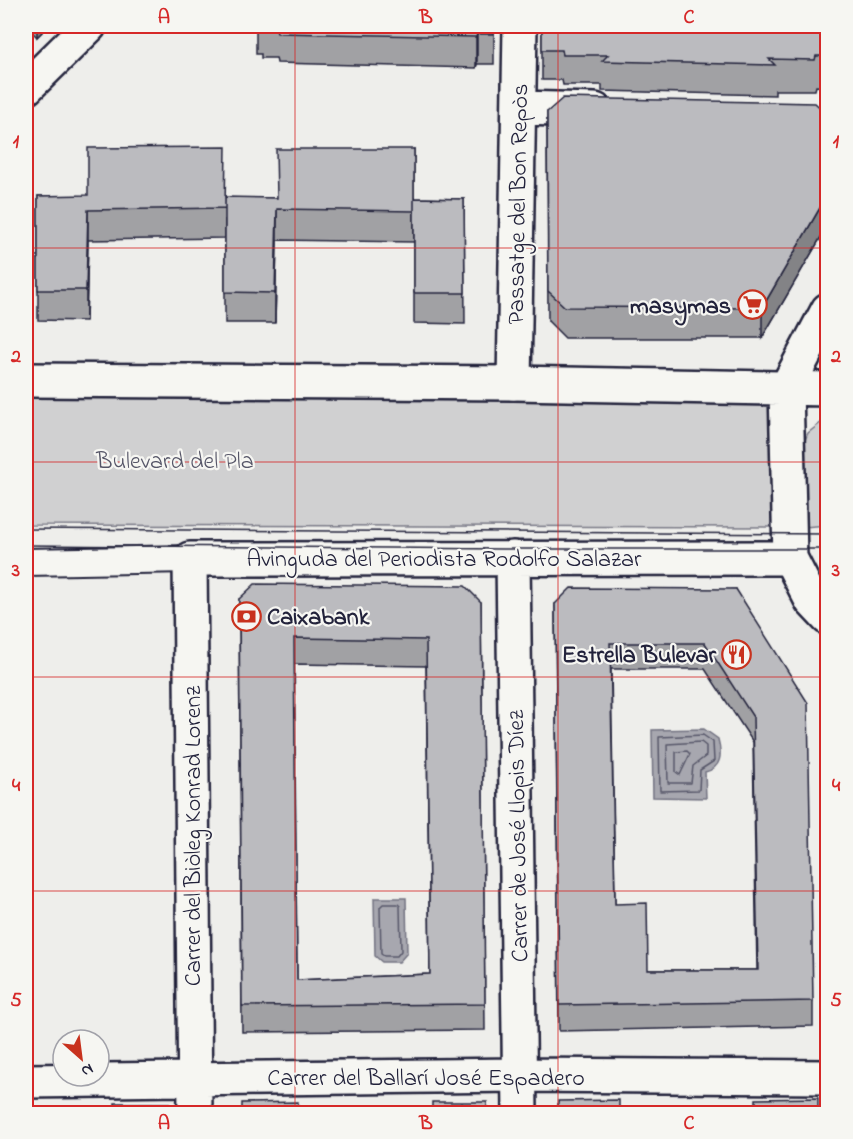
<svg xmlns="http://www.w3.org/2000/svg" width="853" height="1139" viewBox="0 0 853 1139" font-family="'Indie Flower',sans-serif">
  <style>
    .green { fill: #d0d0d1; stroke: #797986; stroke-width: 1.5 }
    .water { fill: #a7a7af; stroke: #727281; stroke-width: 1.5 }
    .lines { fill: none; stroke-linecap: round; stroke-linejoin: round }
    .shore { stroke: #575769; stroke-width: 1.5 }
    .pedestrian-casing { stroke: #22223b; stroke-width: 30 }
    .minor-casing { stroke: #22223b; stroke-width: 38 }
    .tertiary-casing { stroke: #22223b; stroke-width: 38 }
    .pedestrian { stroke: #f6f6f2; stroke-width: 26 }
    .minor { stroke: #f6f6f2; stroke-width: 33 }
    .tertiary { stroke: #f6f6f2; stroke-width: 33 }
    .tram { stroke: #22223b; stroke-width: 1.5 }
    .wall { fill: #a1a1a4; stroke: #22223b; stroke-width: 1.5; fill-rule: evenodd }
    .shaded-wall { fill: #838386; stroke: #22223b; stroke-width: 1.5 }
    .building { fill: #bbbbbf; stroke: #22223b; stroke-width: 1.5; fill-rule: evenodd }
    .grid { fill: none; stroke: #d62828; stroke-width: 1.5; stroke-opacity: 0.55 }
    .labels { text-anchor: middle; stroke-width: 4.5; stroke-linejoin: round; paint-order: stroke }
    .street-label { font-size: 24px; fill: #22223b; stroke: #f6f6f2 }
    .poi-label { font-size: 24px; font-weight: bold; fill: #22223b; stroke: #f6f6f2; text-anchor: end }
    .park-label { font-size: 24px; fill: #565668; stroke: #f6f6f2 }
    .neatline { fill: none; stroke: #d62828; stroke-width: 2 }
    .grid-label { font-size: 20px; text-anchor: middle; font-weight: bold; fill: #d62828 }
  </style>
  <rect width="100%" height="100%" fill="#eeeeeb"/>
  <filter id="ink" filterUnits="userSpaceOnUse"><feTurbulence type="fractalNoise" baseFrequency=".0167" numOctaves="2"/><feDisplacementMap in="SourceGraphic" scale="12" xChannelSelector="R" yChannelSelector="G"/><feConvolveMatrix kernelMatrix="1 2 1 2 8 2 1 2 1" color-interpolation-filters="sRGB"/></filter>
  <g filter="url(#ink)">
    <path class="green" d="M26,395l744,3 9,129 -753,-2z
      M827,418v107l-23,2 -3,-77 7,-17z"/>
    <path class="water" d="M704,729l14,10c4,15 4,29 -13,33l1,26 -53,-1 -1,-67z
      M374,898h32l1,55 -8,9h-17l-7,-6z"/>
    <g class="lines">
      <path class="shore" d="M703,735l10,7 1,19 -14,9 -1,20 -39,1 -1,-54z
        M701,742l5,4v10l-13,10 -2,17h-23l-1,-39z
        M676,752l11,-1 3,3 -10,21 -4,-3z
        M383,904h15l2,2 1,45 -4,5h-13l-3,-2 -1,-47z"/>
      <defs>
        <path id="pedestrian" d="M26,562l164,-3"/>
        <path id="minor" d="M519,108l76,2
          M514,383l6,-357
          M513,558l7,556
          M26,1081l493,-6 309,2
          M195,1114l-5,-555 600,-1"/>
        <path id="tertiary" d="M26,88l63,-62
          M828,310l-42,79 4,169 22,43 16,17
          M26,380l488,3 314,6"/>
      </defs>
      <use href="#pedestrian" class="pedestrian-casing"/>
      <use href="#minor" class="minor-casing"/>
      <use href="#tertiary" class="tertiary-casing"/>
      <use href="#pedestrian" class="pedestrian"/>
      <use href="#minor" class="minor"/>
      <use href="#tertiary" class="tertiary"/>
      <path class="tram" d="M26,529l802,5
        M26,545l477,4h325"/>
    </g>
    <path class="wall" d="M26,26h22l-11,11z
      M256,26h238v38h-17l-1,4 -199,-5 -1,-5h-15v-4h-5z
      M542,26h286v61l-12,-1 -1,4h-40v5l-173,-4v-6h-39l-1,-5h-20z
      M547,112l281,3v110l-66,113h-197l-17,-17z
      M414,149v93l-137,-2 -2,83h-50v-104v19l-137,2 -2,81 -48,-1v-124l238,2z
      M414,198l50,1 1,125 -51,-1z
      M736,589l77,412v25l-254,5 -4,-427zM611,669h94l48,73 4,228h-109l-33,-66z
      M239,599l242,3 4,428 -243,2zM294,664l132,2 4,308 -133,6z"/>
    <path class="shaded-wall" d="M37,26h11l-11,11z
      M477,34v30l-1,4v-31z
      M828,194v31l-66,113v-30z
      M277,209v31l-2,83v-30z
      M88,210v30l-2,81v-31z"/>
    <path class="building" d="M261,26h233v8h-17l-1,3 -199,-4 -1,-5h-15z
      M542,26h286v30h-12l-1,4 -46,-1 6,6 -173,-4 6,-6h-45l-1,-5h-20z
      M563,98l252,5 13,12v79l-66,114 -197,-1 -17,-16 -1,-179z
      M226,147l-1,61 -137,2 -2,80h-48v-94l50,-1v-47z
      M276,149h138v62l-137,-2 -2,84 -50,-1v-95l52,1z
      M414,198l50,1 1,94h-51z
      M255,584l210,2 16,16 4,402 -243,2 -3,-407zM294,638l132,2 4,334 -133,6z
      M571,588l165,1 72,114 5,298 -254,4 -4,-401zM610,643h95l48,74 5,253h-110l-1,-67 -32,1z
      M818,1098v15h-62v-14z
      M619,1100v13h-61v-12z
      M298,1102v11h-56v-10z
      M432,1102h55v11h-55z
      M115,1103h54v10h-54z"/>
  </g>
  <path class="grid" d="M295,26v1088M558,26v1088M26,248h802M26,462h802M26,677h802M26,891h802"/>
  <defs>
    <symbol id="supermarket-ring" viewBox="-11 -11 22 22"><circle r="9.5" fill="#f6f6f2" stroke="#c8321e" stroke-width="1.5"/><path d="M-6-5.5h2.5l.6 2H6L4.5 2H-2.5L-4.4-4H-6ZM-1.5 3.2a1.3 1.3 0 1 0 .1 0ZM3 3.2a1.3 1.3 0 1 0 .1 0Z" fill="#c8321e"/></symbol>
    <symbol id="bank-ring" viewBox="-11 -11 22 22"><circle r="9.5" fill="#f6f6f2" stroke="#c8321e" stroke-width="1.5"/><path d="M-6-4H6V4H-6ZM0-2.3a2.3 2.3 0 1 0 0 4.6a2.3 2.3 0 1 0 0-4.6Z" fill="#c8321e"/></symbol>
    <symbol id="restaurant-ring" viewBox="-11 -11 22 22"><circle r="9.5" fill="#f6f6f2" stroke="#c8321e" stroke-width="1.5"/><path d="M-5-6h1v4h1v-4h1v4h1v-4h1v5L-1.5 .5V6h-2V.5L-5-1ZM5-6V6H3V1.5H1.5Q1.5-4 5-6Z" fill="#c8321e"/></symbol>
  </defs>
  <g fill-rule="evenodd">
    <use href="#supermarket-ring" x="736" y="288" width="33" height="33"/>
    <use href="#bank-ring" x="230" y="600" width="33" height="33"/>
    <use href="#restaurant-ring" x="720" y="638" width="33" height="33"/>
  </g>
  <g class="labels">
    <g class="street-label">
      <text transform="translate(517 204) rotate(-89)" y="8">Passatge del Bon Repòs</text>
      <text x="444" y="566">Avinguda del Periodista Rodolfo Salazar</text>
      <text transform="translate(192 836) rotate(-90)" y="8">Carrer del Biòleg Konrad Lorenz</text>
      <text transform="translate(517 836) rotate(-91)" y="8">Carrer de José Llopis Díez</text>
      <text x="426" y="1085">Carrer del Ballarí José Espadero</text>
    </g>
    <g class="poi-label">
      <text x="731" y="313">masymas</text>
      <text x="267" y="624" text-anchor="start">Caixabank</text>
      <text x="716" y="662">Estrella Bulevar</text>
    </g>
    <g class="park-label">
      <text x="175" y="468">Bulevard del Pla</text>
    </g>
  </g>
  <rect width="853" height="1139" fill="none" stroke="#f6f6f2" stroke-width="66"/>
  <g transform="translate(81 1058) rotate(152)"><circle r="28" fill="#f6f6f2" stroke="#a1a1a9" stroke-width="1.5"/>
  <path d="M0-4.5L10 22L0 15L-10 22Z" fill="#c8321e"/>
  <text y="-9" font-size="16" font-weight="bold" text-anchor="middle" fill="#22223b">N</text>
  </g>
  <rect x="33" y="33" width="787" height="1073" class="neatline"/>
  <g class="grid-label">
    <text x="164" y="23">A</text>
    <text x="426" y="23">B</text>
    <text x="689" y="23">C</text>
    <text x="16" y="147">1</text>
    <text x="836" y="147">1</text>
    <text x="16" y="362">2</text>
    <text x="836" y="362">2</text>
    <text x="16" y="576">3</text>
    <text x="836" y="576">3</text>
    <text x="16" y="791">4</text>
    <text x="836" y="791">4</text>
    <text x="16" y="1006">5</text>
    <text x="836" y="1006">5</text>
    <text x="164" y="1129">A</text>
    <text x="426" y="1129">B</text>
    <text x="689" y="1129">C</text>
  </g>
</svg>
